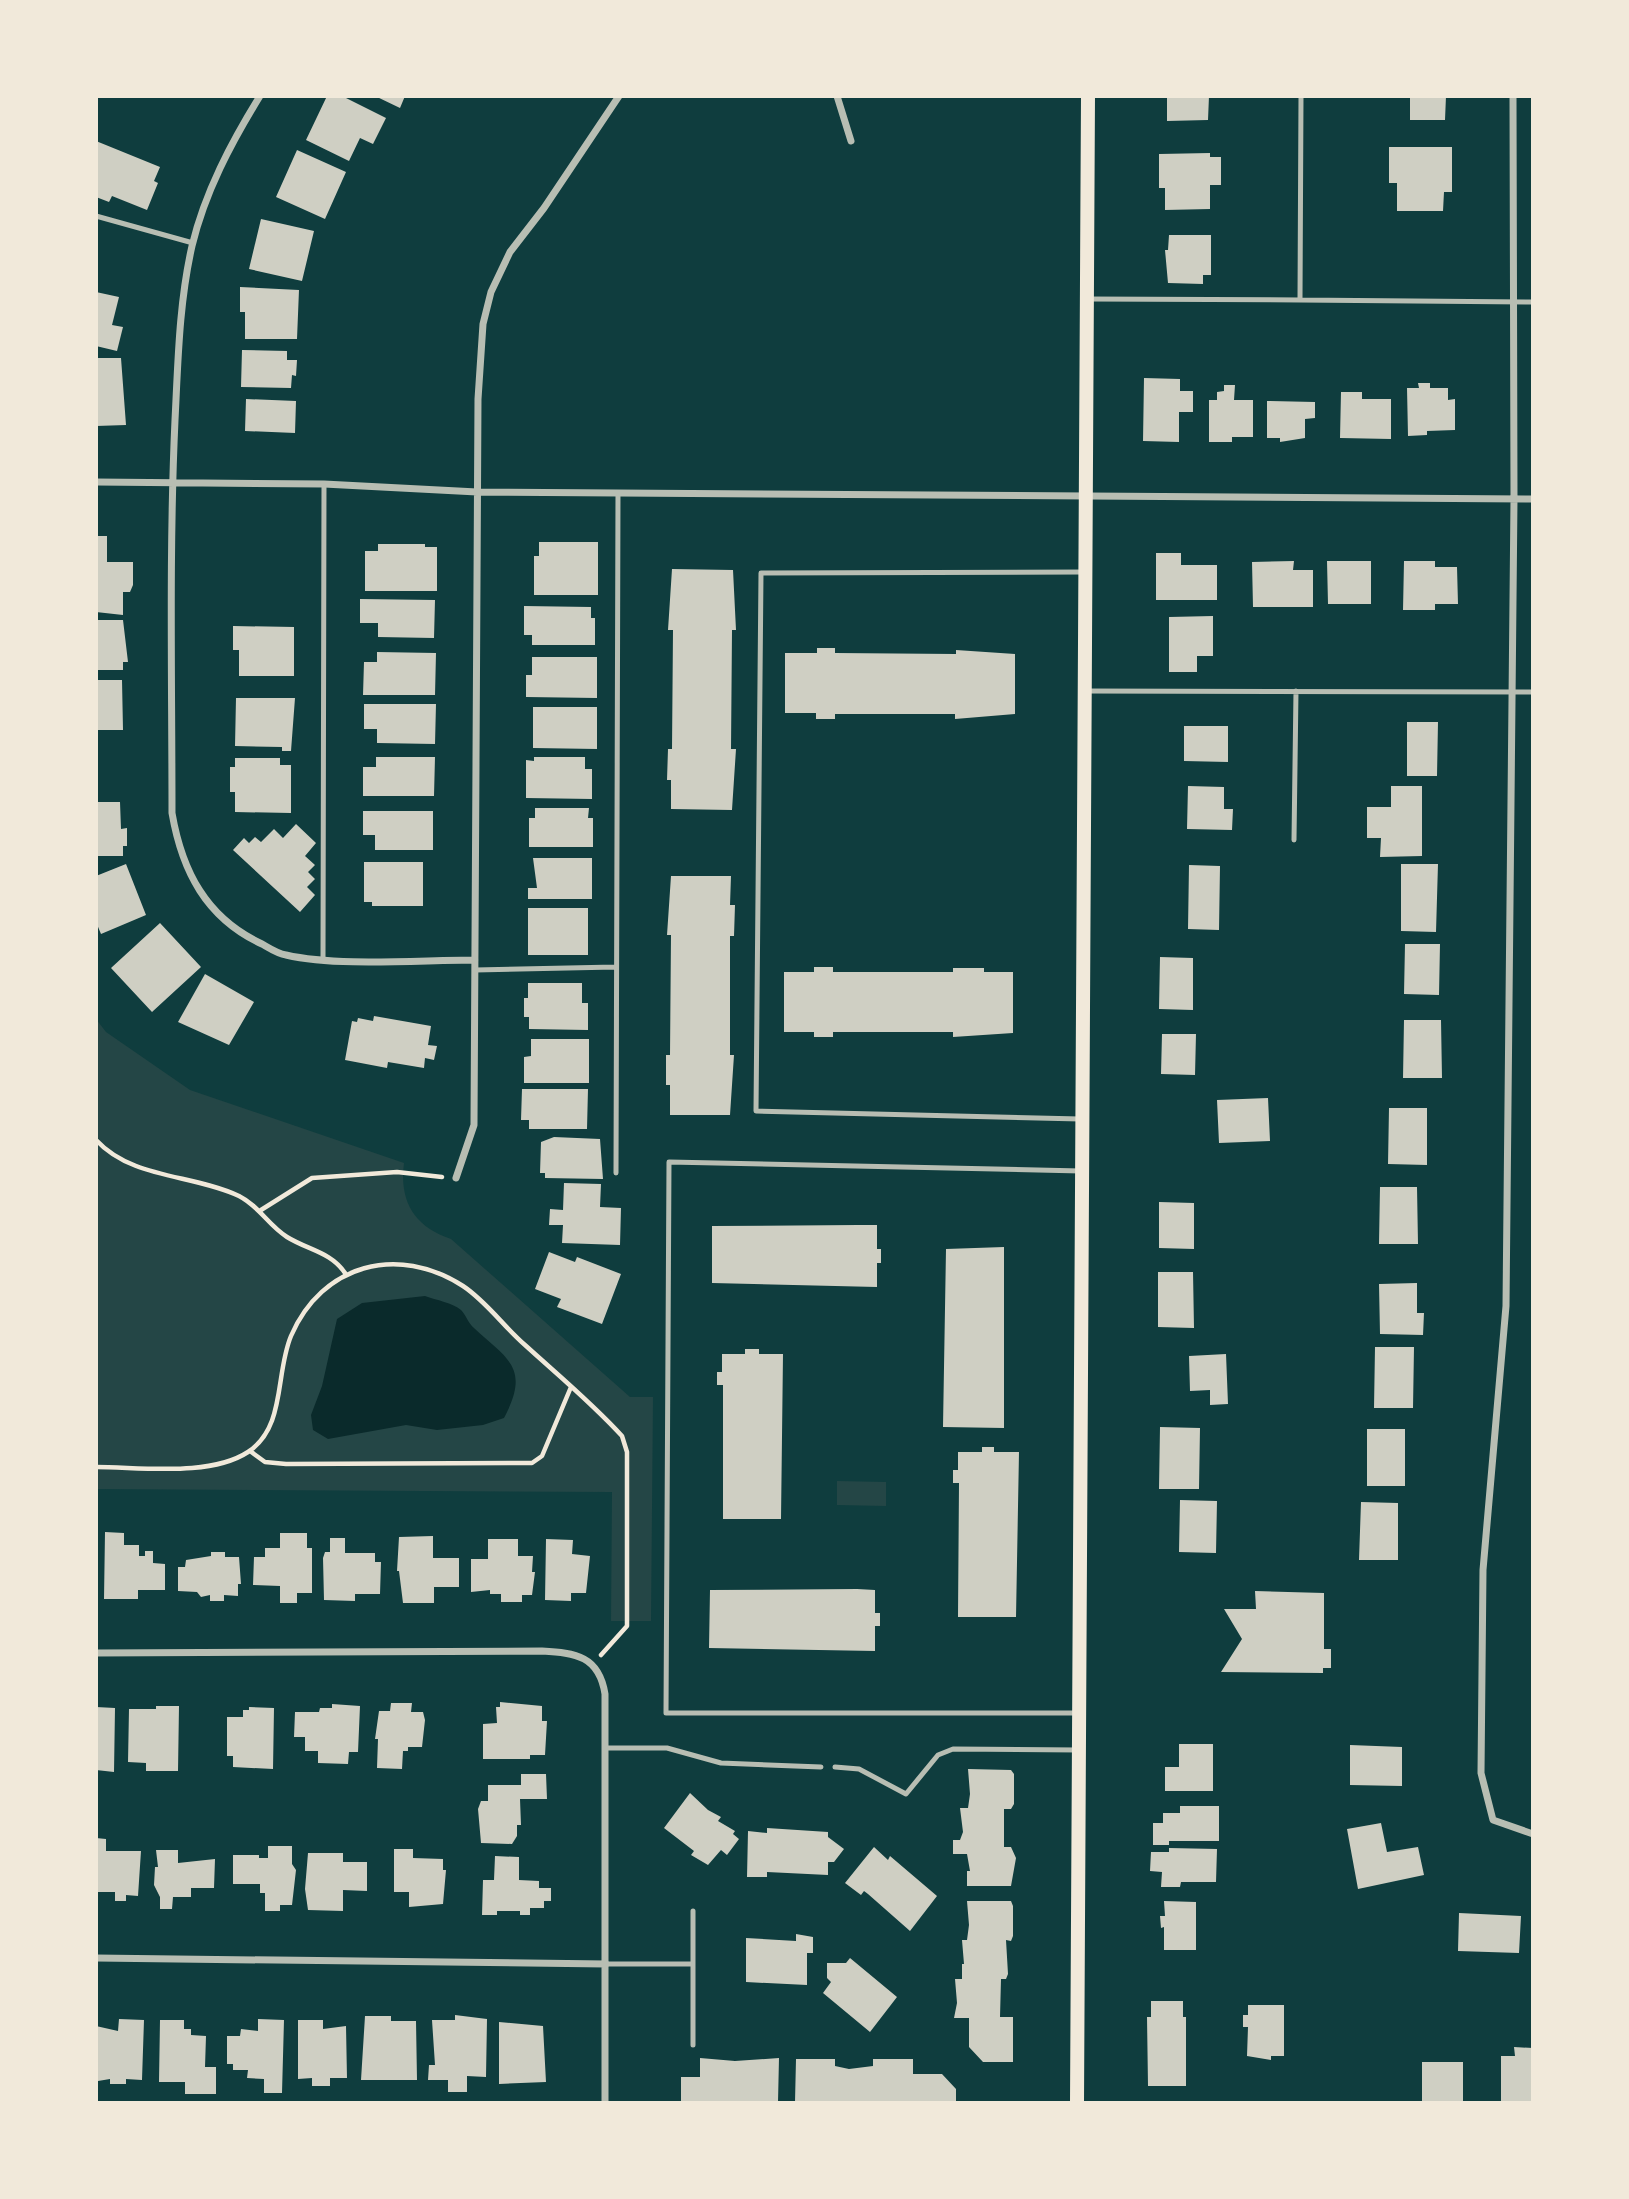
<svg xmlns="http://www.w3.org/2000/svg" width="1629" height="2199" viewBox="0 0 1629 2199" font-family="'IBM Plex Sans',sans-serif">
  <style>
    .green { fill: #244646 }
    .water { fill: #0a2a2b }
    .building { fill: #cfcfc3 }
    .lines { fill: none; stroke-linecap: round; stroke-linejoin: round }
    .path { stroke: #f1e9da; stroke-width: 4.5 }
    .service { stroke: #b8beb3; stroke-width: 5 }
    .minor { stroke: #b8beb3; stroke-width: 7 }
    .secondary { stroke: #f1e9da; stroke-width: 14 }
  </style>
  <rect width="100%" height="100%" fill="#0f3d3e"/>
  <path class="green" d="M96,1019l10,13 84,58 214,73c-5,38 10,64 47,76l179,158h23l-2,224h-40l1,-129 -515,-3 -1,129z
    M837,1481l49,1v24l-49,-1z"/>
  <path class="water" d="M425,1296c11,4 28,7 36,14 5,5 7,13 13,18 33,31 57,39 30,90l-21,7 -46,5 -31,-5 -78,14 -15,-9 -2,-15 11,-29 15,-67 25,-16z"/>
  <path class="building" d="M327,96h15l44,22 -13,26 -13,-6 -11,23 -43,-21z
    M375,96h30l-5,12z
    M1167,96h42l-1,24 -41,1z
    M1410,96h36l-1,24h-35z
    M96,141l64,26 -6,14 4,2 -11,27 -35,-14 -3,6 -13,-5z
    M1389,147h63v45h-8l-1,19h-46v-28h-8z
    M297,150l49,22 -21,47 -49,-22z
    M1210,153v4h11v28h-11v24l-45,1v-22h-6v-34z
    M261,219l53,12 -12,50 -53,-12z
    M1169,235h42v40h-8v9l-35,-1 -3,-33h3z
    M240,287l59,3 -2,49h-52v-27h-5z
    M96,292l23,5 -7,28 11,2 -6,24 -21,-5z
    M242,350l45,1v9h10l-1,16 -4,-1 -1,13 -50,-1z
    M96,358h25l5,67 -30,1z
    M1144,378l36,1v12h13v21h-14v30l-36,-1z
    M1418,383h12v5h18v12l7,-1v31l-28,1v4l-19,1 -1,-48h12z
    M1224,385h11l-1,15h19v37h-21v5h-23v-42h8v-8l7,-1z
    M1341,392h21v7h29v40l-51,-1z
    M246,399l50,2 -1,32 -50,-2z
    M1267,401l48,1v16l-10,1v19l-25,4v-4h-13z
    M96,536h11v26h26v23l-3,7h-7v23l-27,-3z
    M539,542h59v53h-64v-39h5z
    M378,544h47v3h12v44h-72v-40h13z
    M1156,553h25v12h36v35h-61z
    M1294,561l-1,9h20v37h-60l-1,-45z
    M1327,561h44v43h-43z
    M1404,561h31v6h22l1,37h-23v6h-32z
    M672,569l61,1 3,60h-4l-1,119h5l-4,61 -61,-1v-29h-4l1,-31h4l1,-119h-5z
    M360,599l75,1 -1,38 -56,-1v-14h-18z
    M524,606l67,1v11h4v27h-63v-10h-8z
    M1213,616v40h-16v16h-28v-55z
    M96,620h27l5,42h-5v8h-27z
    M233,626l61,1v49h-55v-26h-6z
    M817,648h18v5l121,1v-4l59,4v60l-60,5v-5h-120v5h-19v-6h-31v-60h32z
    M377,652l59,1 -1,42h-72l1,-33h13z
    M532,657h65v41l-71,-1v-22h6z
    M96,680h26l1,50h-27z
    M236,698h59l-4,53h-9v-4l-47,-1z
    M364,704h72l-1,40 -58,-1v-14h-13z
    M533,707h64v42l-64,-1z
    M1407,722h31l-1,54h-30z
    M1184,726h44v36l-44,-1z
    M376,757h59l-1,39h-71v-29h13z
    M534,757h51v12h7v30l-66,-1v-38l8,1z
    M235,758h45v7h11v48l-56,-1v-20h-5v-25h5z
    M1188,786l36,1v22h9l-1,21 -45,-1z
    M1391,786h31v70l-42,1 1,-19h-14v-31h24z
    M96,802h24l1,27 6,-1v18h-4v10h-27z
    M535,808h54l-1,10h5v29h-64v-29h6z
    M363,811h70v39h-58v-15h-12z
    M296,824l20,19 -11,13 10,9 -7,7 7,7 -8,8 8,8 -15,17 -67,-62 11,-12 5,5 6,-6 6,5 13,-13 9,9z
    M533,858h59v41h-64v-11h9z
    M364,862h59v44h-51v-4h-8z
    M126,864l20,51 -45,19 -5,-12v-46z
    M1401,864h37l-2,68 -35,-1z
    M1189,865l31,1 -1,64 -31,-1z
    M671,876h60l-1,29h5l-1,31h-4v119h4l-4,60h-60v-30h-4v-30h4l1,-120h-4z
    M528,908h60v47h-60z
    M160,923l41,44 -49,45 -41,-44z
    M1405,944h35l-1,51 -35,-1z
    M1160,957l33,1v52l-34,-1z
    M814,967h19v5h120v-4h31v4h29v61l-60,4v-5h-120v5h-19v-5h-30v-60h30z
    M205,974l49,28 -25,43 -51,-23z
    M528,983h54v20h6v27l-59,-1v-12h-5v-19h4z
    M374,1016l57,10 -3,19 9,1 -3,14 -9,-2 -1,10 -36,-6 -1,6 -42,-8 7,-39 5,1 1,-4 15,3z
    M1404,1020h37l1,58h-39z
    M1162,1034h34l-1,41 -34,-1z
    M531,1039h58v44h-65v-26l7,-1z
    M522,1089h66l-1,40h-58v-9h-8z
    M1268,1098l2,43 -51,2 -2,-43z
    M1389,1108h38v57l-39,-1z
    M554,1137l46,2 3,40 -58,-1v-5h-5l1,-31z
    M564,1183l37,1 -1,23 21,1 -1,37 -58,-2 1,-18h-14l1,-16 13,1z
    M1380,1187h37l1,57h-39z
    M1159,1202l35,1v46l-35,-1z
    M859,1225h18v24h4v14h-4v24l-165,-4v-57z
    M1004,1247v181l-61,-1 3,-178z
    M549,1252l26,10 2,-5 44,17 -19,50 -45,-17 4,-8 -26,-10z
    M1158,1272h35l1,56 -36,-1z
    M1417,1283v30h7l-1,22 -43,-1 -1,-50z
    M1375,1347h39l-1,61h-39z
    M745,1349h14v5h24l-2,165h-58v-134h-6v-13h5v-18h23z
    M1226,1354l2,50 -18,1v-15l-20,1 -1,-35z
    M1160,1427l40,1 -1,61h-40z
    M1367,1429h38v57h-38z
    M982,1447h12v5h25l-3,165h-58l1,-134h-6v-13h5v-18h24z
    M1180,1500l37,1 -1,52 -37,-1z
    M1361,1502l37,1v57h-39z
    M105,1532l19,1v12h15v11h6v-5h8v12l12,1v26h-27v9h-34z
    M280,1533h27v15h5v45h-15v10h-17v-17l-27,-1 1,-28h11v-9h15z
    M433,1536v22h26v29h-25v16h-31l-4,-32h-2l2,-34z
    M330,1538h15v15h30v9h6l-1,32h-25v7l-31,-1 -1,-42 2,-6h5z
    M488,1539h30v17h15l-1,16h3l-3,23h-10v7h-21v-8h-11v-4l-19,2v-33h17z
    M546,1539l27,1 -1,14 18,2 -4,37h-15v8l-26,-1z
    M211,1552h14v5h14l2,27h-3v12l-14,-1v6h-14v-6l-9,2 -4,-5 -19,-1v-24h7l1,-7 25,-4z
    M857,1589l18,1v23h5v13h-5v25l-166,-3 1,-58z
    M1255,1591l69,2v56h7v19h-8v5l-102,-1 21,-33 -18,-30h32z
    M500,1702l42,4v15h5l-2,34h-15v4h-47v-35l14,-1 -1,-16h4z
    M391,1703h21l-1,9h12l2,8 -3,27h-14v4h-5l-1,18 -25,-1 1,-29h-3l4,-28h11z
    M332,1704l28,2 -2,46h-9l-1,12 -30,-1v-12h-13v-14h-11l1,-25h24l1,-4h12z
    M156,1706h23l-1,65h-32v-8l-18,-1 1,-53h27z
    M96,1707l19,1 -1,64 -18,-2z
    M249,1707l25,1 -1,61 -40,-2v-11h-6v-39h16v-7h6z
    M1179,1744h34v47h-48v-24h14z
    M1350,1745l52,2v39l-52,-1z
    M968,1769l43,1 3,4v30l-3,5h-7v38h7l5,11 -5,28h-44v-15h3l-3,-17h-14v-14h7l3,-8 -3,-24h8l2,-14z
    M521,1774h25l1,25h-27l1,26h-4v11l-5,8 -31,-1 -3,-34 3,-8h7v-16h33z
    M690,1793l18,17 13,7 -3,4 17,10 -2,3 6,5 -12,16 -6,-5 -13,15 -17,-10 3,-4 -30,-23z
    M1180,1806h39v35h-50v4h-16v-22h10v-10h17z
    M1381,1823l6,29 31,-5 6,28 -66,14 -11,-60z
    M767,1828l61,4v5l16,12 -10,13h-6v13l-61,-3v5h-20l1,-46 19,2z
    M96,1838l10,1v12h35l-3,45 -12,-1v6h-11v-9h-19z
    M268,1846h24v18l4,6 -4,35h-12v6h-15v-18h-5v-9h-27v-29h26v3h9z
    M874,1847l14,13 2,-4 47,40 -27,35 -42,-37 -4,-3 -3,4 -16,-12z
    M1169,1848l48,1 -1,33h-35l-1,5h-19l1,-15 -12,-1 1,-19h18z
    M394,1849h19v9l30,1v11h3l-3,34 -34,3v-15h-15z
    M156,1850h22v13l37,-4 -1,29h-23v9h-18l-1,12h-12v-12l-6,-12 1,-18h3z
    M308,1853h35v9h24v29l-24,-1v21l-35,-1 -3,-21z
    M495,1856l24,1v23l20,1v7h12v13h-7v7h-14v7h-10v-4h-23v4h-15l1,-35h11z
    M967,1901h44l2,5v30l-2,5 -5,-1 2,34 -2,5h-5l-1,38h13v45h-30l-14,-15v-29h-15l3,-15 -2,-24h7v-15h2l-2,-24h5l2,-15z
    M1164,1901l32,1v48h-32v-23l-3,1 -1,-12h5z
    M1459,1913l62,3 -2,37 -61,-2z
    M796,1934l17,3v16h-6v32l-61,-3v-44l50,3z
    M850,1958l47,39 -27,35 -47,-39 8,-11 -4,-4v-15h19z
    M1151,2001h32v16h3v69h-38l-1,-69h4z
    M1248,2005h36v51h-13v4l-24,-4 1,-29h-5v-12h5z
    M455,2015l32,4 -1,58 -19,-1v16h-19v-12h-20l1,-15h6l-3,-45h23z
    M365,2016h26v5h25l1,59h-56z
    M119,2019l25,1 -2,60 -16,-1v5h-16v-5l-12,2 -2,-55 22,5z
    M258,2019l26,1 -2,73h-18v-14l-17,-1 1,-8h-15v-6h-6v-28h13l1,-7 17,2z
    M160,2020h24v9h7v6l15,1 -1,31h11v27h-31v-12h-26z
    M298,2020h25v9l23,-3 1,52h-17v8h-18v-8l-14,1z
    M499,2022l44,4 3,56 -47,2z
    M1514,2047l19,1v55h-32v-47h14z
    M700,2058l35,3 44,-3 -1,44 -97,1v-26h19z
    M796,2059h39v7l14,3 24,-3v-7h40v15h29l14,15v14l-161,-1z
    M1422,2062h41v41h-41z"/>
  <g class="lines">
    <path class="path" d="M96,1140c36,39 96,34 143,56 20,10 29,29 48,41 21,13 44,15 58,36
      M261,1210l51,-32 85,-6 45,5
      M250,1451l15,11 21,2 246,-1 10,-7 29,-69
      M96,1467c45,0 114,10 152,-15 38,-25 27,-78 43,-116 31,-72 107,-92 172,-50 24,16 40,40 62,59 33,30 67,58 97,91l5,16v174l-26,29"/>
    <path class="service" d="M1301,96l-1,204 233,2
      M96,216l97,27
      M1088,299l212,1
      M1086,691l447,1
      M1294,840l2,-149
      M323,960l1,-476
      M475,970l140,-3
      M1080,1119l-324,-8 5,-538 322,-1
      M616,1173l2,-680
      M1079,1713h-413l3,-551 412,9
      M606,1748h61l54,15 100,4
      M835,1767l24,2 47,25 32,-39 15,-6 126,1
      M693,1911v134
      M606,1964h87"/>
    <path class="minor" d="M260,96c-29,47 -55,96 -68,150 -13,57 -14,116 -17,174 -6,131 -3,262 -3,393 10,58 34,105 90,131 7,4 16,10 24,11 52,12 133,5 189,5
      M837,96l14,45
      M1513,96l1,403 -8,807 -23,264 -2,203 12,47 40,14
      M96,482l228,2 153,8 1056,7
      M456,1178l18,-53 4,-726 5,-75 8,-32 19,-40 34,-44 75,-112
      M96,1653l446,-2c34,2 57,5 63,43v409
      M96,1958l510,6"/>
    <path class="secondary" d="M1077,2103l11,-2007"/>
  </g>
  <rect width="1629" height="2199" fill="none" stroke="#f1e9da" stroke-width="196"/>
</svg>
